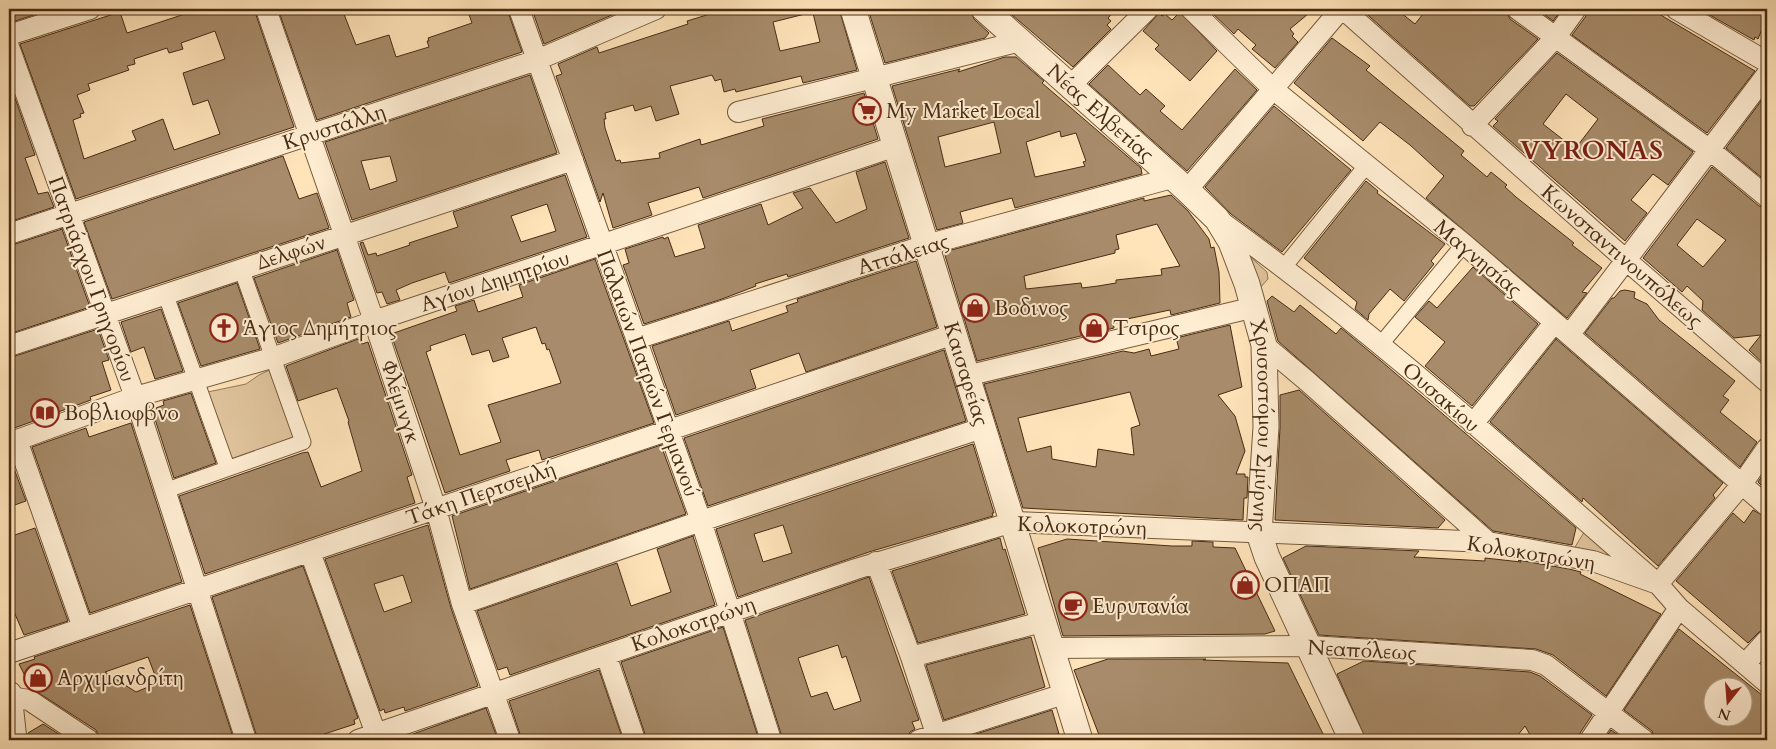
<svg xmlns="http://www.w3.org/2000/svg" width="1776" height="749" viewBox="0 0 1776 749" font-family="Cardo,serif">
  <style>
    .green { fill: #e0c49d; stroke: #947858 }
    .building { fill: #a78b6a; stroke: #472c14; fill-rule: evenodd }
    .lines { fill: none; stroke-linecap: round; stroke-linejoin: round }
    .pedestrian-casing { stroke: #755a3d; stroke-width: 17 }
    .minor-casing { stroke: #755a3d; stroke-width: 22 }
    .tertiary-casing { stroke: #755a3d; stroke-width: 27 }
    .pedestrian { stroke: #ffedd2; stroke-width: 15 }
    .minor { stroke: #ffedd2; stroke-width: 20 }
    .tertiary { stroke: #ffedd2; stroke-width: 25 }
    .labels { text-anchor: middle; stroke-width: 4; stroke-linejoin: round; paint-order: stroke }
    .poi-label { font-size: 21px; fill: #472c14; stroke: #ffedd2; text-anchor: start }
    .street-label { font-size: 21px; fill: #472c14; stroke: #ffedd2 }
    .district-label { font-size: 26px; font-weight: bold; letter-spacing: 1px; fill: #7a1f14; stroke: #ffedd2 }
  </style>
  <rect width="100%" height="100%" fill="#ffe3b9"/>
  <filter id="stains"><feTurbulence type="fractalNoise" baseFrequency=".004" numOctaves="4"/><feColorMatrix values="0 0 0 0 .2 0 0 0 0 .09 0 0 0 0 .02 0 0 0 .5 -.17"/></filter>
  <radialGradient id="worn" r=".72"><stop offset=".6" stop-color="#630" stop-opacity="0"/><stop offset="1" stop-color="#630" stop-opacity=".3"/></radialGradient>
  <path class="green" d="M1246,253l21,19 1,7 -9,10z
    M276,367l23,72 -70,24 -26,-70 43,-9 13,-9z
    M1588,526l40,36 -53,-15z"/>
  <path class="building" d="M9,9h33l1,3 -34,11z
    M200,9h54l40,118 -218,72 -56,-155 100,-32 7,21zM215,31l10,28 -42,14 10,32 15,-5 12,34 -46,16 -11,-31 -31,12 4,9 -52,19 -11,-39 8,-3 -1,-3 4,-1 -7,-18 13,-5 -2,-6 41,-14 -2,-4 8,-2 -1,-5 33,-11 2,5 14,-4 -2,-6z
    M278,9h64l14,36 33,-10 7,22 33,-10 -2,-6h2l-1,-3 44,-15 -5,-14h40l15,43 -205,68z
    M532,9h94l-82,35z
    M709,9h95l1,5 -32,8 7,29 40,-9 -8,-33h27l18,61 -54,13 -2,-7 -65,16 -1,-3 -11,3 -3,-13 -6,2 -3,-6 -42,11 9,28 -23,7 -5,-15 -16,5 -2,-6 -28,8 1,6h-2l1,9 11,33 4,-1 1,3 39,-5 -1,-5 41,-14 1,6 63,-19 -2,-7 102,-26 14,46 -175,59 -4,-11 -51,16 4,12 -39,13 -10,-35 -3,9 -44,-126 6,-2 -4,-10 39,-17 2,6 89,-29 -1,-3 23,-7z
    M868,9h102l4,10 15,14 -4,5 -100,25z
    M1005,9h34l8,6 6,-6h63l-8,9 3,3 -4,4 4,4 -38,38z
    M1208,9h106l-24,20 4,5 -2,2 6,6 -23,26 -23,-19 4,-4 -18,-16 -4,5z
    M1361,9h35l19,15 12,-15h78l5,10 28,20 -64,67h-4z
    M1537,9h25l-9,12z
    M1588,9h59l6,3 1,-1 101,60 -48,62 -135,-98 14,-19z
    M1699,9h56l12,4v4l-9,22 -3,-2 -1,3z
    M1180,12l37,39 -27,30 -35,-32 4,-4 -16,-14 16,-18 3,3 3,-2 7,6z
    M1332,38l38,28 -4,4 98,81 -3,4 26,22 4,-5 16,13 -2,2 11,10 58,46 -2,2 30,23 -20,24 5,1 -20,25 -141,-120 18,-22 -34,-31 -30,-23 -17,19 -69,-58z
    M1557,53l136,99 -25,33 -15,-11 -22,26 16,13 -22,28 -132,-115 5,-5 -3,-2zM1566,94l32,25 -23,30 -32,-25z
    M1005,57h11l28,24 -2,2 99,85 1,6 -127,34 -3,-10 -52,14 3,11 -26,7 -45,-144 68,-17 -2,3zM994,122l7,31 -56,14 -7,-30zM1060,131l1,6 15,-4 10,28 -3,1 2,4 -50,11 -9,-35z
    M1108,65l32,30 6,-6 19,17 -5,5 22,19 53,-61 22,21 -70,81 -98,-87z
    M530,75l27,78 -205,67 -27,-78zM390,156l7,25 -27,9 -9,-29z
    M9,81l26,74 -10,3 13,36 10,-2 6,15 -45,15z
    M1767,93v89l-41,-34z
    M1274,106l77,64 -69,82 -51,-38 -26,-27z
    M283,156l16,43 18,-6 12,35 -217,71 -28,-77z
    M885,162l24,76 -121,39 -1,-3 -32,10 1,2 -34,13 -78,25 -21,-59 6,-2 -4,-14 38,-12 1,2 4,-2 7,20 30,-9 -7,-23 63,-21 7,21 35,-17 -10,-15 17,-5 26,35 31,-14 -11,-37z
    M1712,167l47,39 8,3v158l-18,-17 12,-15 -27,3 -32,-28 1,-9 -16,-15 -5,6 -39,-34zM1697,219l29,21 -23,27 -26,-22z
    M565,175l22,62 -138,46 -4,-11 -33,11 -16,7 4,10 -13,4 -5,-12 -5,1 -17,-50 3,-1 5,13 8,-2 1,3 33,-11 -1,-2 49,-16 -5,-15zM547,204l9,27 -35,11 -10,-26z
    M1366,181l12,10 -1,2 68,51 -14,17 3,3 -30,37 -14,-12 -21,25 -1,6 -13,-11 2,-7 -53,-44z
    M1171,195l17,16 21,28 2,9 3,-1 5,25 1,31 -49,12 -1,-5 -43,9v3l-14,1 1,5 -137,33 -33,-109 200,-54v3zM1157,224l23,42 -19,3 1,6 -46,5v3l-18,3 -16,2 -1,-5 -55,6 -2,-13 91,-23v-3l4,-1 -3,-14z
    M62,229l28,78 -81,27v-88z
    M337,250l17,50 -7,3 4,14 -73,26 -24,-65z
    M595,259l59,164 -112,37 -3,-10 -33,10 4,11 -65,22 -54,-159 66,-23 -2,-5 19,-6 4,12 45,-15 -4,-12zM536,327l6,17 3,-1 2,7 2,-1 12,34 -73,22 13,37 -41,13 -34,-103 5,-2 -1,-4 35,-12 7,21 17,-5 4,12 16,-5 -7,-19z
    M916,261l21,66 -131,45 -7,-19 -49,17 6,18 -80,27 -24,-69 77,-25 3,10 56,-19 -2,-6 12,-4 -1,-3z
    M1473,267l65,57 -66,82 -47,-40 20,-24 -30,-25 14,-16 8,7z
    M237,283l23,66 -59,17 -23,-63z
    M1625,290l10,2 -1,6 13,6 12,16 76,61 -12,15 6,4 -9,12 37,30 -17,25 -155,-134 27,-35h2l6,-7z
    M1272,296l22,16 6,-7 36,29 5,-6 40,33 195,167 -4,17 -79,-14 -215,-190 -11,-40z
    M161,309l22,62 -28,8 -11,-32 -13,5 -10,-30z
    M1230,325l12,62 -24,8 17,21 10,35 -9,23h9v3h3l-1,21h-3l-1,22 -220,-12 -39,-124 139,-33 11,2 15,-4 2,7 28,-7 -3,-11zM1130,392l10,33 -9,3 3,27 -36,-6 -2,18 -44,-8 -1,-13 -24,6 -9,-34z
    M98,329l11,31 -7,2 9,28 -21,7 1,3 -82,30v-72z
    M358,339l4,5 6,-2 44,133 -5,2 8,26 -210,71 -26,-78 123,-43 6,-1 13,35 41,-16 -14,-49 1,-1 -12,-33 -39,13 -12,-35z
    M1556,339l167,144 -10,12 2,3 -57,68 -75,-68 -1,4 -92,-80z
    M944,350l22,71 -258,85 -24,-68z
    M1299,390l146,130 -7,8 -163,-8 5,-92v-33z
    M191,393l25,70 -42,15 -21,-65 4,-1 -1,-4 8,-3 -1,-4z
    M131,423l51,159 -92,31 -58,-166 54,-19 3,9z
    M973,444l21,69h-2l1,3 -121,35 -134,46 -22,-68zM783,525l9,28 -29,9 -9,-28z
    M661,445l25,69 -216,75 -18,-73z
    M9,455l17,46 -17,6z
    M1767,468v23l-9,-9z
    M1753,510l14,8v110l-8,4 -11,11 -72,-62 57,-68 11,10z
    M428,525l23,83 27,78 -73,25 -1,-4 -19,6 -1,-4 -4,2 -55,-152zM403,575l9,27 -28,10 -10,-28z
    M35,528l33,93 -44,14 -15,-35v-63z
    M693,536l22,69 -205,70 -3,-8 -9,3 -21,-59 140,-48 14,43 40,-14 -14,-43z
    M1000,538l3,12 2,-1 20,65 -107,29 -26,-72z
    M1067,539l105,7h20v-5l21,1v5l22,1 40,83 -10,3 -202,2 -25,-88z
    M1306,546l113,5 -5,6 71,4v-3l36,4 -3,-2 51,9 12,3 -1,2 81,40 -55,82 -53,-41 -17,-6 -217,-14 -36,-77z
    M303,566l55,152 -4,2 1,4 -49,16h-48l-46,-143z
    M869,577l50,143 -7,2 3,7 -5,3 -3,8h-124l-38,-120zM838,645l4,13 4,-2 15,45 -27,9 -7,-18 -16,5 -13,-39z
    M190,605l44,135h-133l-5,-10 -65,-42 -12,-24 16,-5 -1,-2zM148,657l10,26 -22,9 -31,-20z
    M723,627l36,113h-112l-26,-78z
    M1679,629l88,70v41h-111l-4,-9 -28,-21zM1714,686h30v30h-30z
    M1031,637l14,50 -101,33 -18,-55z
    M1108,659h98l-3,1 85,3 38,77h-225l-27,-70z
    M1364,661l166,11 10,4 52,39 -12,18 -2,7h-45l-8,-14 -11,14h-148l-29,-66z
    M599,670l24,70h-101l-13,-39z
    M486,708l12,32h-82l-3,-6z
    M1052,710l7,24h-2v3l-14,3h-86z
    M43,724l25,16h-40v-7z
    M1611,730l14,10h-21z"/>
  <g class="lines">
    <defs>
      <path id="pedestrian" d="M1284,267l82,-101
        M165,293l62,174
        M1381,344l83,-100
        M167,490l136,-48 -62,-174"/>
      <path id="minor" d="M266,9l108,312 62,188 26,95 48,136
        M519,9l182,512 70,219
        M1191,9l82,80 191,155 303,262
        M1343,9l283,251 141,122
        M1517,9l193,141 57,47
        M1676,9l91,53
        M9,35l81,-26
        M9,47l126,350 111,343
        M1071,85l77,-76
        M738,112l283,-71
        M1472,126l83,-88 21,-29
        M1187,190l154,-181
        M1220,221c155,111 295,239 438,363l21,24 88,75
        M9,234l528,-174 119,-51
        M1570,334l197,-260
        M636,339l290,-94 246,-67
        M1264,345l43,36 181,161
        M9,346l564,-186
        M966,376l289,-69
        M1473,424l81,-101
        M17,440l66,188
        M9,443l126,-46 140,-40 99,-36 522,-175
        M310,552l66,182
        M876,562l35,95 27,83
        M1658,584l84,-100 25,-36
        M462,604l239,-83 281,-93
        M1053,648l257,-2 222,14 14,5 98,75
        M9,653l945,-319
        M606,655l29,85
        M911,657l134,-36
        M1745,664l22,-24
        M10,697l19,3 60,40
        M358,740l498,-171 157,-47 475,20 105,19 65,23
        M919,740l148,-47
        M1590,740l89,-132"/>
      <g id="tertiary">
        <path id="s1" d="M853,9l227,731"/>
        <path id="s2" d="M984,9l203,181 30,29 14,23 16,42 17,61 2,82 -7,106 8,24 85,183"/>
        <path d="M9,694l5,46"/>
      </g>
    </defs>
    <use href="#pedestrian" class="pedestrian-casing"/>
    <use href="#minor" class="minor-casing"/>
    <use href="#tertiary" class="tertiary-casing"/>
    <use href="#pedestrian" class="pedestrian"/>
    <use href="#minor" class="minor"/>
    <use href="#tertiary" class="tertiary"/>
  </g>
  <defs>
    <symbol id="supermarket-ring" viewBox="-11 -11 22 22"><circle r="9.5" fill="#ffedd2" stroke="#8f2418" stroke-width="1.5"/><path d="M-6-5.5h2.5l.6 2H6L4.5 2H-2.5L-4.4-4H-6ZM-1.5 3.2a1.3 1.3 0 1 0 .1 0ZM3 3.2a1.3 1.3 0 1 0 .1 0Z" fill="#8f2418"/></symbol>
    <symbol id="shop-ring" viewBox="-11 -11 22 22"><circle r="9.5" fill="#ffedd2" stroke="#8f2418" stroke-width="1.5"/><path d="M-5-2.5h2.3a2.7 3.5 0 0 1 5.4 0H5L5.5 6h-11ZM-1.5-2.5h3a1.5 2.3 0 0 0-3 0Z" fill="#8f2418"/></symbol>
    <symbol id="church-ring" viewBox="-11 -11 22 22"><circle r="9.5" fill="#ffedd2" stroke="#8f2418" stroke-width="1.5"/><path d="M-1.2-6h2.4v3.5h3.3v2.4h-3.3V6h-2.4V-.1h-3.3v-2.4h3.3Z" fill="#8f2418"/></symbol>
    <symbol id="library-ring" viewBox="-11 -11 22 22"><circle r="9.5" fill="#ffedd2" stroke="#8f2418" stroke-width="1.5"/><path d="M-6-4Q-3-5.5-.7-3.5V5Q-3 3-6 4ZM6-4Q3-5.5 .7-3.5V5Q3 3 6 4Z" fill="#8f2418"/></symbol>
    <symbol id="cafe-ring" viewBox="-11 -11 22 22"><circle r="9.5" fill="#ffedd2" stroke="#8f2418" stroke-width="1.5"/><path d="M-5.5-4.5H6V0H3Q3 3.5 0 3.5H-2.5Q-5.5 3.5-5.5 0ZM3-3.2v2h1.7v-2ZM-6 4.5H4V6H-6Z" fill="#8f2418"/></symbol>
  </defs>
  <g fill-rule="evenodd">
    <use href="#supermarket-ring" x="851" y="95" width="32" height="32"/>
    <use href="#shop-ring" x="959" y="292" width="32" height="32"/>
    <use href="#church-ring" x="208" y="312" width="32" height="32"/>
    <use href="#shop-ring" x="1078" y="312" width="32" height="32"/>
    <use href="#library-ring" x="29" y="397" width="32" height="32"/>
    <use href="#shop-ring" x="1229" y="569" width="32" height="32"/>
    <use href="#cafe-ring" x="1057" y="590" width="32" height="32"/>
    <use href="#shop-ring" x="22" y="662" width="32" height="32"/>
  </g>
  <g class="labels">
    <g class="poi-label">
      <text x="886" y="118">My Market Local</text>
      <text x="994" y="315">Βοδινος</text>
      <text x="243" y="335">Άγιος Δημήτριος</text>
      <text x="1113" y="335">Τσιρος</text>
      <text x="64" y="420">Βοβλιοφβνο</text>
      <text x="1264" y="592">ΟΠΑΠ</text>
      <text x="1092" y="613">Ευρυτανία</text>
      <text x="57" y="685">Αρχιμανδρίτη</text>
    </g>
    <g class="street-label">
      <text dy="7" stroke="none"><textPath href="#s2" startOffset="156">Νέας Ελβετίας</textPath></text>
      <text transform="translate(334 127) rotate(-18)" y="7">Κρυστάλλη</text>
      <text transform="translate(291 252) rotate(-18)" y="7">Δελφών</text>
      <text transform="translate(903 254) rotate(-17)" y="7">Αττάλειας</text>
      <text transform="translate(1622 256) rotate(41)" y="7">Κωνσταντινουπόλεως</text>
      <text transform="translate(1478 258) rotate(40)" y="7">Μαγνησίας</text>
      <text transform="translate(92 279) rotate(70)" y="7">Πατριάρχου Γρηγορίου</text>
      <text transform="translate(495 281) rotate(-18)" y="7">Αγίου Δημητρίου</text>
      <text transform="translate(648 373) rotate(70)" y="7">Παλαιών Πατρών Γερμανού</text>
      <text dy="7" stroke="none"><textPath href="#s1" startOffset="382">Καισαρείας</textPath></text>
      <text transform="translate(1441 397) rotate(41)" y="7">Ουσακίου</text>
      <text transform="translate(401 402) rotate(72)" y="7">Φλέμινγκ</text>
      <text dy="7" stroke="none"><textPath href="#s2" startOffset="529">Χρυσοστόμου Σμύρνης</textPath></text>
      <text transform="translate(481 493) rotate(-19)" y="7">Τάκη Περτσεμλή</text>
      <text transform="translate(1082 526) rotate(2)" y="7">Κολοκοτρώνη</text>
      <text transform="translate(1531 553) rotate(9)" y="7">Κολοκοτρώνη</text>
      <text transform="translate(693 624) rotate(-19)" y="7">Κολοκοτρώνη</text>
      <text transform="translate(1362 650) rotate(3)" y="7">Νεαπόλεως</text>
    </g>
    <g class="district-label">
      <text x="1592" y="159">VYRONAS</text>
    </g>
  </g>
  <rect width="1776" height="749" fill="none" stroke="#ffe3b9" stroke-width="30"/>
  <rect x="10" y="10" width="1756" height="729" fill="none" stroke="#472c14" stroke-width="2.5"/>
  <rect x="15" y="15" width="1746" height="719" fill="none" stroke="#472c14"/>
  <g transform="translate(1728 702) rotate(197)"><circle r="24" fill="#ffedd2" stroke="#b5a086"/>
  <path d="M0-4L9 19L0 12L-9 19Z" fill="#8f2418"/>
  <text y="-8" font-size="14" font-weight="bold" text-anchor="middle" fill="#472c14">N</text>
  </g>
  <rect width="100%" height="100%" filter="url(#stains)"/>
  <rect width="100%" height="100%" fill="url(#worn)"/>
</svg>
